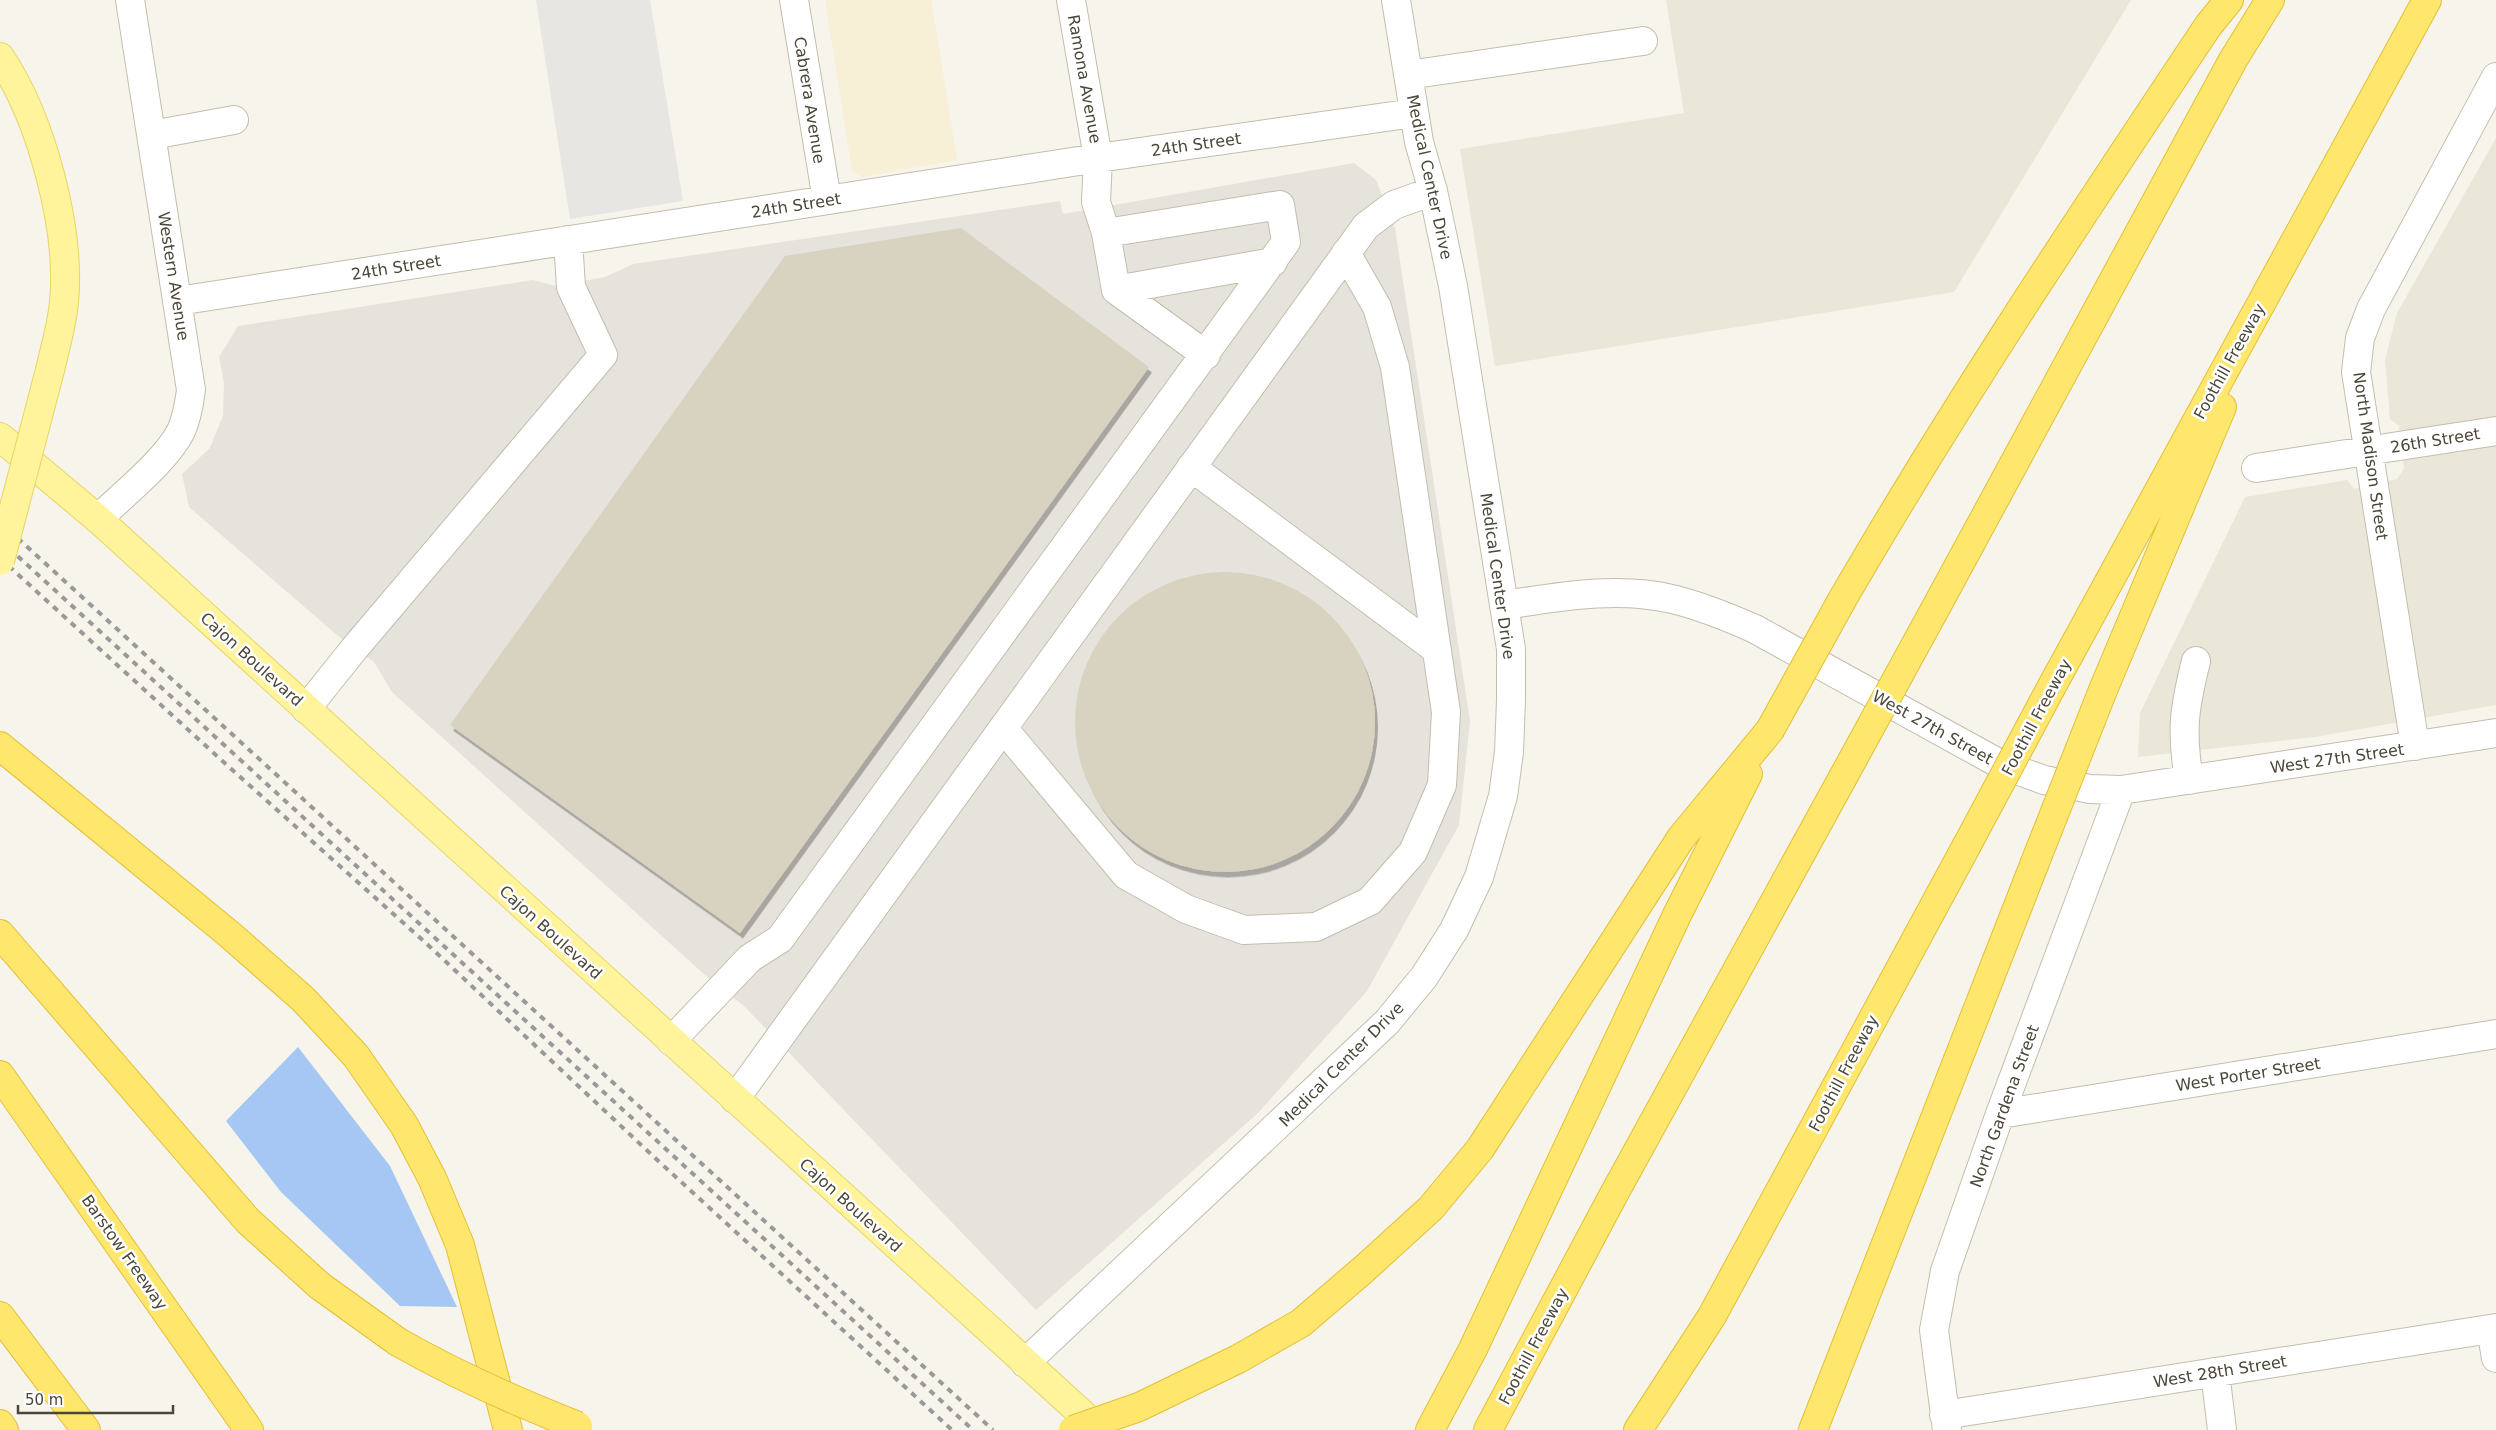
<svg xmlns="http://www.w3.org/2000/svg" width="2496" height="1430" viewBox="0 0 2496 1430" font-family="'DejaVu Sans',sans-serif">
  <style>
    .residential { fill: #eae7d9 }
    .commercial { fill: #f7efd6 }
    .industrial { fill: #e6e3dc }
    .parking { fill: #e7e6e2 }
    .water { fill: #a6c7f3 }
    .building { fill: #d8d2c0; filter: url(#shadow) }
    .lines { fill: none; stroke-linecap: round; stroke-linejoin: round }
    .minor-casing { stroke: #c2bead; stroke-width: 30 }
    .major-casing { stroke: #e8d666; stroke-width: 30 }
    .highway-casing { stroke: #e3c037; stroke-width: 30 }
    .minor { stroke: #fff; stroke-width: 28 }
    .major { stroke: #fff39b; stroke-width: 28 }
    .highway { stroke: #ffe66d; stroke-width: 28 }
    .rail { stroke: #999; stroke-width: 4; stroke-dasharray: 6 6; stroke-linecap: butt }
    .major-bridge-casing { stroke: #e8d666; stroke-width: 30; stroke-linecap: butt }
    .highway-bridge-casing { stroke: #e3c037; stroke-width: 30; stroke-linecap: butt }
    .major-bridge { stroke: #fff39b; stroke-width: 28 }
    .highway-bridge { stroke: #ffe66d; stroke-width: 28 }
    .labels { text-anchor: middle; stroke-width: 5; stroke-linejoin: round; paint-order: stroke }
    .street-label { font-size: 16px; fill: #4b4638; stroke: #fff }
  </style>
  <defs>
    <filter id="shadow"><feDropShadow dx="3" dy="5.5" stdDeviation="0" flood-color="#0004"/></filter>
  </defs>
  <rect width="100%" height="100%" fill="#f6f4eb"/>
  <path class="residential" d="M1666,0h465l-177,292 -459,74 -35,-217 224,-36z
    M2496,138v567l-181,32 -177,20 2,-44 105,-216 102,-17 7,9 43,-10 7,-10 -5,-43 -9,-7 -5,-59 12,-47z"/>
  <path class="commercial" d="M825,0h106l26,160 -95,17 -10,-7z"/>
  <path class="industrial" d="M1354,163l22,17 19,48 75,493 -11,104 -92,166 -109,122 -222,197 -291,-303 -40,-32 -313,-283 -18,-30 -36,-26 -149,-129 -7,-33 28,-26 13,-33 1,-32 -5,-26 19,-31 295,-46 23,6 49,-9 28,-13 427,-63 3,13z"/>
  <path class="parking" d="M536,0h114l33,201 -113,18z"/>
  <path class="water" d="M298,1047l92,119 67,141 -57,-1 -119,-114 -55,-71z"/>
  <path class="building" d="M961,228l188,139 -409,566 -290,-208 335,-469z
    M1075 722a150 150 0 1 1 300 0a150 150 0 1 1-300 0Z"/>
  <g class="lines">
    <defs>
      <path id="minor" d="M794,0l33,200
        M1408,75l235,-34
        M152,135l82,-15
        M1106,233l10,57 90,65
        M1116,290l157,-28
        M178,301l920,-143 316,-45
        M1191,467l246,183
        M2256,468l240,-37
        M98,519c24,-24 68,-58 83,-88 6,-13 8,-26 10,-41l-61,-390
        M1504,605c55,-8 113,-19 168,-6 29,7 56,18 83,30l245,135 44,16 46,9 31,1 375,-57
        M306,709l48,-60 249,-294 -32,-68 -3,-47
        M1003,728l123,147 60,34 58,21 72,-3 54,-26 43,-49 29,-67 4,-73 -51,-345 -18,-60 -31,-54
        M2415,746l-59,-374 4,-34 11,-29 125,-232
        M2189,780c-8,-49 -5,-71 7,-119
        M671,1041l79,-83 30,-19 506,-697 -6,-37 -174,28 -10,-31 2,-44 -27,-158
        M735,1099l631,-873 28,-21 39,-14
        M2000,1114l496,-80
        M2491,1329l5,29
        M1025,1363l362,-341 37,-45 30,-47 25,-53 24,-81 6,-44 2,-52v-51l-58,-363 -20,-95 -14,-49 -23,-142
        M2215,1372l7,58
        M1944,1415l552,-87
        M1947,1430l-13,-100 11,-59 55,-157 121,-324"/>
      <path id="major" d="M0,57c41,61 71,171 64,245 -2,23 -9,46 -14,68
        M0,437l98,82 1002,911"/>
      <path id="highway" d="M1842,600c114,-197 240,-385 366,-574l21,-26
        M1934,611l299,-551 37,-60
        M2052,686l375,-686
        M2103,690l119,-283
        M0,746l229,188 74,65 53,57 48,69 28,53 28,67 48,185
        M0,934l248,287 72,65 78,56
        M0,1075l249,355
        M0,1316l86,114
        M1238,1359l63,-36 63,-54 67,-61 49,-59 201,-311 89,-108
        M0,1424l4,6
        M1430,1430l43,-81 204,-434 71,-141
        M1488,1430l126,-236 228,-415
        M1638,1430l74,-114 255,-471
        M1813,1430l221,-565"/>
    </defs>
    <use href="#minor" class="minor-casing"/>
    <use href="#major" class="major-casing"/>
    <use href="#highway" class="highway-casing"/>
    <use href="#minor" class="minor"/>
    <use href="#major" class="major"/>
    <use href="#highway" class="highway"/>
    <path class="rail" d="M0,522l993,908
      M0,540l973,890
      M0,558l229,209 199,178 226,212 298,273"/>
    <defs>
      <path id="major-bridge" d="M0,561l50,-191"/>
      <path id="highway-bridge" d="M1770,730l72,-130
        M1842,779l92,-168
        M1967,845l85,-159
        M2034,865l69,-175
        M398,1342c60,34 116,59 180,84
        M1073,1430l66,-23 99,-48"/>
    </defs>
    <use href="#major-bridge" class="major-bridge-casing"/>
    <use href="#highway-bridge" class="highway-bridge-casing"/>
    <use href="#major-bridge" class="major-bridge"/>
    <use href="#highway-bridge" class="highway-bridge"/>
  </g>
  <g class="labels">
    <g class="street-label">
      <text transform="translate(1085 79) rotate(80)" y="6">Ramona Avenue</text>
      <text transform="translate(810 100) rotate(81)" y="6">Cabrera Avenue</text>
      <text transform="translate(1196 144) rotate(-8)" y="6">24th Street</text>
      <text transform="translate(1430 177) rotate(78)" y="6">Medical Center Drive</text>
      <text transform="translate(796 205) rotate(-9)" y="6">24th Street</text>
      <text transform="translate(396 267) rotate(-9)" y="6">24th Street</text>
      <text transform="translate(174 276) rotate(81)" y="6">Western Avenue</text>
      <text transform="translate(2229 361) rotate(-61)" y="6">Foothill Freeway</text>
      <text transform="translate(2435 440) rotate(-9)" y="6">26th Street</text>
      <text transform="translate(2371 456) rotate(82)" y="6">North Madison Street</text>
      <text transform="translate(1498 576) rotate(82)" y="6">Medical Center Drive</text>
      <text transform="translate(252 659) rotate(42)" y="6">Cajon Boulevard</text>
      <text transform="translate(2036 717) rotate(-62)" y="6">Foothill Freeway</text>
      <text transform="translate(1933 727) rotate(29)" y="6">West 27th Street</text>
      <text transform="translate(2337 758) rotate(-8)" y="6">West 27th Street</text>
      <text transform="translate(551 932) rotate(42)" y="6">Cajon Boulevard</text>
      <text transform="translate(1341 1064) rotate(-45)" y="6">Medical Center Drive</text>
      <text transform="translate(1843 1073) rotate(-62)" y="6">Foothill Freeway</text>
      <text transform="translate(2248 1074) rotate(-9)" y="6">West Porter Street</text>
      <text transform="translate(2004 1106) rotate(-70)" y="6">North Gardena Street</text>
      <text transform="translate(851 1205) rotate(42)" y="6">Cajon Boulevard</text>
      <text transform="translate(125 1252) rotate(55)" y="6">Barstow Freeway</text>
      <text transform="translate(1533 1346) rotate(-62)" y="6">Foothill Freeway</text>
      <text transform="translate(2220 1371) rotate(-9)" y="6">West 28th Street</text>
    </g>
  </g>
  <path d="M18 1405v8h155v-8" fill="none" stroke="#4b4638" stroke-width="2.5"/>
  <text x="25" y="1405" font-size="15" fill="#4b4638" stroke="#ffffff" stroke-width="4" paint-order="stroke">50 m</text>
</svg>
